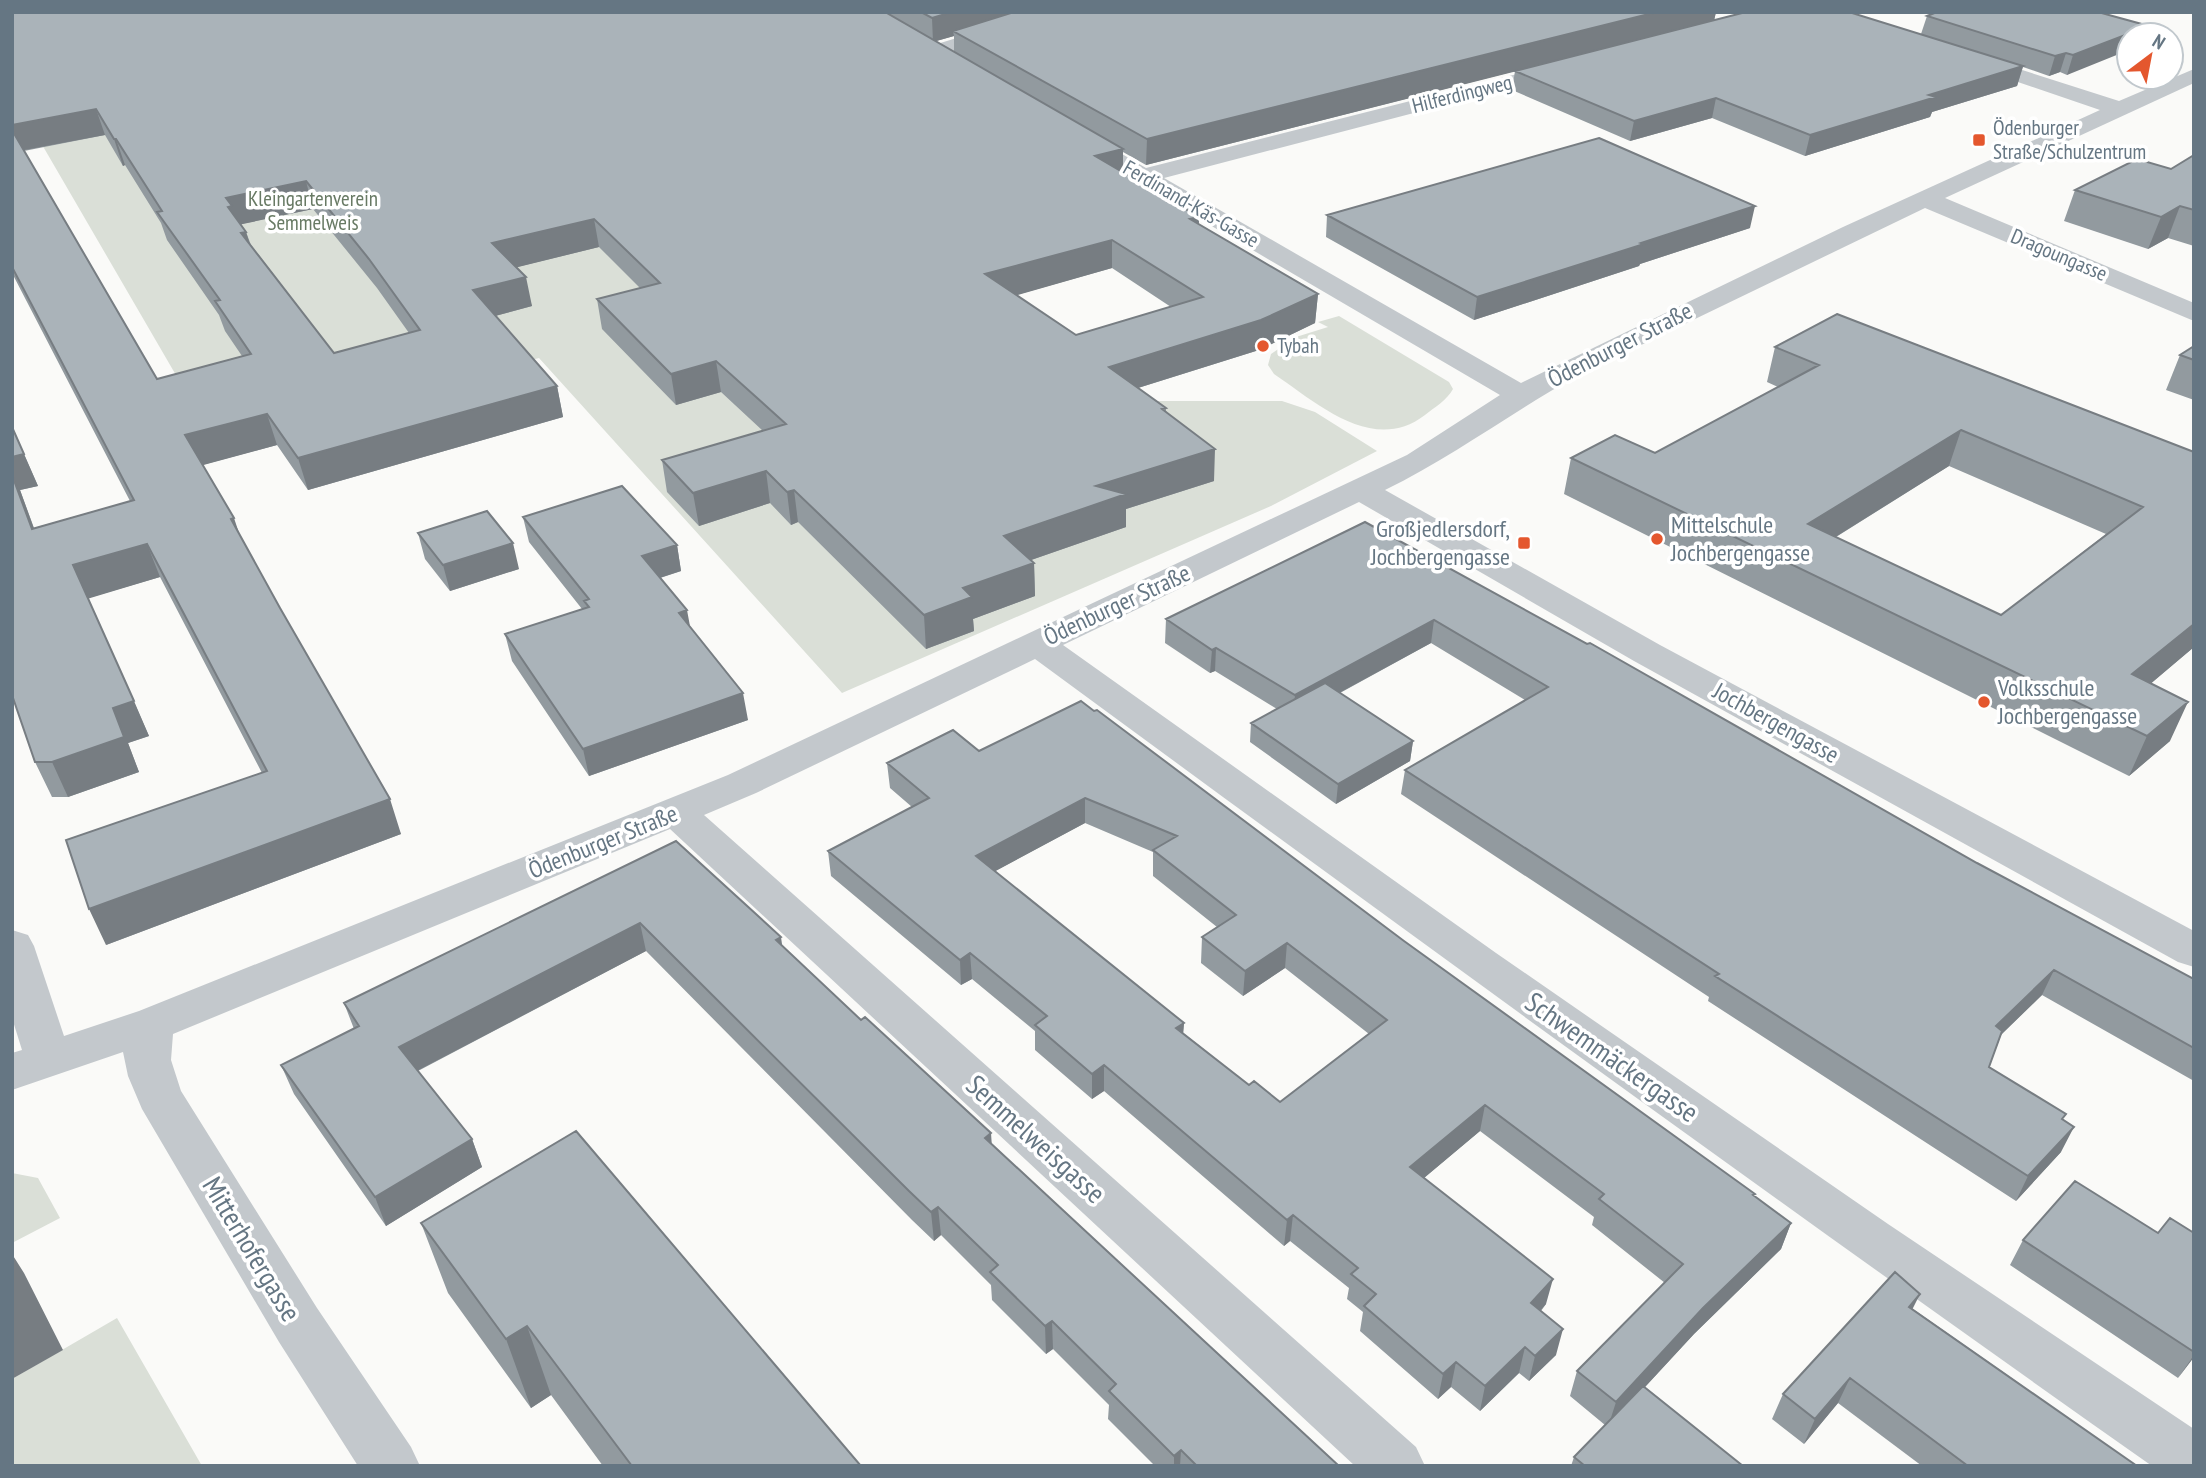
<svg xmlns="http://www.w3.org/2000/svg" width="2206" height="1478" viewBox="0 0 2206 1478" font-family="'PT Sans Narrow',sans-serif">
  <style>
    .green { fill: #dadfd7 }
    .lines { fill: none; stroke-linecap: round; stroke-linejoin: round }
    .minor { fill: #c3c8cc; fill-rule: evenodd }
    .wall { fill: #929a9f; fill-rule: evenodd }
    .shaded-wall { fill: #777d82 }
    .building { fill: #aab3b9; stroke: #777d82; stroke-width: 2; fill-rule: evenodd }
    .poi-dot { fill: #e4572e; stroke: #fff; stroke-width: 2.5 }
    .labels { text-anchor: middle; stroke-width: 7; stroke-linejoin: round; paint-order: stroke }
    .far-street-label { font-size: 21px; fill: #657683; stroke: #fff }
    .far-poi-label { font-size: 21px; fill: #657683; stroke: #fff; text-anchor: start }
    .far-park-label { font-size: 21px; fill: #687a64; stroke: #fff }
    .street-label { font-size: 24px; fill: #657683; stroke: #fff }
    .poi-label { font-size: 24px; fill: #657683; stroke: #fff; text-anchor: start }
    .near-street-label { font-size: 28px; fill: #657683; stroke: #fff }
  </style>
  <rect width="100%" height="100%" fill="#fafaf8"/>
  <path class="green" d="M12,12l627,29 507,360h136l33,11 62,39 -106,55 -429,187 -303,-335 -323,86 -204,-351z
    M1339,316l110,66 4,7c-6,11 -18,18 -28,26 -52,40 -108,-12 -151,-41l-6,-9 3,-11 25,-17 32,-10 -10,-5z
    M12,1173l26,5 22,40 -48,25z
    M117,1318l85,148h-190v-87z"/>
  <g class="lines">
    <path class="minor" d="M1042,12h32l-3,4 -133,40h-14l-3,-4 3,-4z
      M1972,54l147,47 75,-32v14l-249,115 249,105v18l-269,-113 -346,167c-66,36 -126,82 -194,115l275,155 534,286v36l-16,-5 -544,-301 -275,-159 -296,143 433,308 392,271 306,205v37h-42c-376,-265 -747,-535 -1117,-807l-279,134 -52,22 712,632 9,19h-70l-685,-637 -497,205 -2,26 10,31 136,217 94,139 9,19h-62l-79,-124 -137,-233 -14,-33 -5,-24 -111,38v-37l10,-3 -10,-32v-88l16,5 6,11 30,90 75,-25 589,-236 679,-320 93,-60 -430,-252 -3,-5 3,-5h16l60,35 418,-106 7,2 4,4 -4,4 -407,106 357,205 322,-156 257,-117 -135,-46 -3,-4 3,-4z"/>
  </g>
  <path class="wall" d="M12,12h1704l-2,8 207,14 6,-18 222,10 -4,9h-16l-62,40 -7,-3 -11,4 -26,-9 -6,19 -85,26 -2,5 -125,39 -93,-38 -82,23 -118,-51 3,-19 -369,94 -23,-13v20l76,45v7l119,70 -3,29 -56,27 -121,38 28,20v3l48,70 -88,28v18l-95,33 3,3 1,33 -62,23 1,12 -48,18 -128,-127 -7,3 -21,-22 -71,23 -32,-34 -5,-32 101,-29 -42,-39 -45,13 -74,-76 -5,-30 43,-11 -41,-41 -82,20 15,39 -37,10 62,70 6,31 -255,73 -31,-45 -75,20 199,369 -295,111 156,-172 -102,-196 -72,21 61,138 -21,7 11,29 -71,25h-16l-17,-35 -23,-335 26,59 -18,4 14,38 96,-27 -118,-228zM954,36v16l-18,-11zM105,135l18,31 2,-1 36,58 6,17 52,75 6,16 17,25 -85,23 -133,-228zM313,209l64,79 32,45 -75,20 -83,-108 -5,-13 -5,-8zM1112,268l59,39 -95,28 -60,-40z
    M2194,155v91l-26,-8 -20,11 -84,-28 11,-31 96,-21z
    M1327,215l423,13 -110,36 -1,2 -165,54 -148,-83z
    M2194,346v54l-28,-10 14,-35z
    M1775,347l419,105v195l-43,36 19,58 -41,35 -565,-282 7,-36 84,-5 123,-66 -11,-5zM1949,466l157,68 -105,81 -165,-78z
    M523,517l154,28 4,26 -21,7 88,142 -159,56 -77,-115 -7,-27 77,-25 -53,-67z
    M1365,522l612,341 217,116v102l-152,-86 -41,40 -12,32 74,52 -2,33 -45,49 -308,-200 1,-4 -308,-203 4,-24 120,-70 -94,-57 -91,50 73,48 -3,20 -74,43 -86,-62 1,-19 26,-14 -62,-38 -5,2 -45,-30 1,-24z
    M418,533l101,36 -69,22 -25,-32z
    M1081,701l323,240 387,282 -10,26 -87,85 -49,53 98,79h-172l3,-9 31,-32 -35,-29 7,-25 88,-88 -73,-58 2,-8 -114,-86 -56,47 122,126 -5,7 15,44 -27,26 -10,-8 -39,38 -29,-24 -13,12 -78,-68 3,-19 -16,-13 2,-11 -59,-47 -6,5 -180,-155 -12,8 -57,-49v-19l-63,-52 -11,6 -130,-109 -3,-25 84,-44 -22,-19 -3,-25 92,-12zM1085,823l68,29v24l64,51 -15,10 -1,26 42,33 42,-28 84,66 -89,68 -31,-17 -66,-52 1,-10 -189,-152z
    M676,841l106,105 210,199 347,321h-184l-47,-47 1,-14 -56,-56 -7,5 -54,-54 -1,-15 -50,-50 -7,6 -22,-21 -266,-269 -228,120 54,68 10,28 -96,59 -92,-132 -13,-29 73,-36 -10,-26z
    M421,1223l440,243h-258l-52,-71 -20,13 -83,-115z
    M2158,1233h36v124l-16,21 -168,-113 13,-25z
    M1913,1309l224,157h-215l-84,-63 -34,41 -32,-25 11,-25z"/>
  <path class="shaded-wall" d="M952,12h80l-79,19 1,5 -21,6 -1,-24z
    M1657,12h59l-2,9 -568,144 1,-26z
    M2149,26l-4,9h-16v15l-62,25 6,-20z
    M2066,53l-6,19 -11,4 6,-20z
    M2023,66l-6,20 -85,26 -2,5 -125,39 5,-21 119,-40z
    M1716,98l-4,20 -82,23 4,-20z
    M96,109l9,26 -86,16 -7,-18v-8z
    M114,139h2l9,26 -2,1z
    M1123,149v27l-28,-20z
    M306,181l7,28 -75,16 -10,-18 -2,-9z
    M1755,206l-5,22 -110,36 -1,2 -165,54 3,-23z
    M2180,206l-12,32 -20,11 13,-32z
    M1199,217l-1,28 -8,-26z
    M594,219l5,28 -101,25 -6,-29z
    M246,232l9,28 -14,-27z
    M1112,240v28l-126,36 -1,-30z
    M526,277l6,29 -52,14 -7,-30z
    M1318,294l-3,29 -56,27 -150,47v-30z
    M716,361l5,31 -45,13 -5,-31z
    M557,386l6,31 -255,73 -10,-32z
    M267,414l10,31 -81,22 -11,-32z
    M1961,430l-12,36 -152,95 11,-37z
    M1215,449l-1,32 -88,28v18l-121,42 -1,-33 92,-50z
    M24,454l14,32 -18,4 26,72 -14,-33 -20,-54v-18z
    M766,471l4,32 -71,23 -6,-33z
    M794,490l4,32 -7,3 -4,-33z
    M234,518l11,33 -14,-32z
    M513,543l6,26 -69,22 -7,-26z
    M147,544l13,33 -73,22 -14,-34z
    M677,545l4,26 -34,11 -5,-26z
    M1034,563l1,33 -62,23 1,12 -48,18 -2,-34 39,-27z
    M687,610l5,27 -13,-24z
    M1434,620l-3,23 -138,75 2,-23z
    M2194,624v23l-79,67 17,-40z
    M1216,648l-1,23 -5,2 2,-23z
    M743,693l5,27 -159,56 -6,-27z
    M134,701l15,35 -21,7 11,29 -71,25 -16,-35 61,-54z
    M2188,702l-18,39 -41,35 18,-40z
    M1413,741l-3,20 -74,43 2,-20z
    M1085,798v25l-108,58 -1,-25z
    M390,799l11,35 -295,111 -17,-36z
    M640,923l6,28 -237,124 -10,-28z
    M781,937l4,29 -9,-26z
    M1287,943l-2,25 -42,28 2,-25z
    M970,953l2,26 -11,6 -1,-25z
    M2054,970l-12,25 -58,56 12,-25z
    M1184,1023l-2,25 -6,-20z
    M1104,1065v26l-12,8v-25z
    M1485,1105l-5,26 -74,62 4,-26z
    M2074,1127l-13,25 -45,49 12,-25z
    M991,1133l2,29 -8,-24z
    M472,1139l10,28 -96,59 -11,-29z
    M938,1207l3,28 -7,6 -3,-29z
    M1293,1215l-3,26 -6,5 3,-26z
    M1791,1223l-10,26 -87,85 -86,93 8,-25 87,-94z
    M12,1254l12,19 39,77 -51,29z
    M1553,1279l-7,25 -21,24 6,-25z
    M1920,1294l-12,24 1,-11z
    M1052,1321l1,28 -7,5 -1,-28z
    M527,1326l24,69 -20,13 -25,-69z
    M1563,1329l-7,26 -27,26 6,-25z
    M1525,1347l-6,26 -39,38 5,-25z
    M2194,1355v2l-16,21z
    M1456,1362l-5,25 -13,12 5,-25z
    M1850,1378l-12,25 -34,41 11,-25z
    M1181,1450l-1,16h-6v-10z"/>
  <path class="building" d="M12,12h873l238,137 -28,7 104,61 -9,2 128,75 -57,26 -152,47 57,41 -4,1 53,40 -119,37 30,8 -122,42 30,27 -71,25 9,9 -48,18 -130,-125 -7,2 -21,-21 -73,22 -31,-33 124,-36 -70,-63 -45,13 -74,-75 63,-16 -66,-64 -102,24 34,34 -53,13 84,96 -259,72 -31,-44 -82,21 49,83 -3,1 49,89 110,191 -301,110 -23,-69 201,-69 -120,-227 -74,21 61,136 -21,7 11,29 -72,25h-17l-23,-67v-220l20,54 102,-29 -122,-233v-137l145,249 94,-25 -36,-53 5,-1 -63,-88 5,-1 -46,-72h-2l-18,-30 -84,16zM306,181l63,78 51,71 -86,23 -93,-120 5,-1 -18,-25 4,-1 -6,-8zM1112,240l91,57 -127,38 -91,-61z
    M921,12h31l-20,6z
    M1014,12h643l-510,127 -194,-108z
    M1746,12h103l174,54 -94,29 7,2 -126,38 -94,-37 -82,23 -119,-50z
    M1937,12h161l51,14 -76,29 -7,-2 -11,3 -128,-40z
    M1599,138l156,68 -114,37 3,1 -167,53 -150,-82z
    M2194,155v55l-14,-4 -19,11 -86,-27 62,-31 34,10z
    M1837,314l357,138v172l-62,50 56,28 -41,34 -576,-278 44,-23 40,18 164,-88 -44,-18zM1961,430l182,77 -142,108 -193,-91z
    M2194,346v14l-14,-5z
    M12,427l12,27 -12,3z
    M622,486l55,59 -35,11 45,54 -8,3 64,80 -160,56 -78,-115 84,-27 -5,-6 5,-2 -66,-82z
    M487,511l26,32 -70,22 -25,-32z
    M1365,522l222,122 3,-1 387,220 217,116v69l-140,-78 -58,56 6,5 -13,36 77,47 -4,5 12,8 -46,49 -313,-200 4,-2 -314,-204 143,-83 -114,-67 -139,75 -79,-47 -4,2 -46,-31z
    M1325,683l88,58 -75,43 -87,-61z
    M1081,701l13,10 3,-1 307,231 351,253 -2,1 38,28 -88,85 -87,94 -39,-31 106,-107 -84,-65 5,-5 -119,-89 -75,62 143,112 -22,24 32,26 -28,27 -10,-9 -40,39 -29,-24 -13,12 -79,-68 12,-12 -25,-20 7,-6 -65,-53 -6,5 -183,-155 -12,9 -57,-49 12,-9 -77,-63 -10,7 -132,-109 101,-53 -42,-35 66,-33 26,21zM1085,798l92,38 -24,14 83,65 -34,22 43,34 42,-28 100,77 -107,82 -26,-21 -5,4 -73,-57 8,-5 -208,-167z
    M676,841l105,96 -5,3 85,80 4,-3 126,116 -6,5 354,328h-142l-16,-16 -7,6 -65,-65 7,-7 -64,-63 -7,5 -55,-54 8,-7 -60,-58 -7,5 -22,-21 -269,-268 -241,124 73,92 -97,58 -94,-132 78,-39 -15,-23z
    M576,1131l285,335h-229l-105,-140 -21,13 -85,-116z
    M2075,1181l83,52 12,-15 24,15v119l-171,-112z
    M1895,1272l25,22 -11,13 228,159h-169l-118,-88 -35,41 -32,-25z
    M1643,1386l100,80h-158l-11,-9z"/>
  <g class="poi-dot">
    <rect x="1972" y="133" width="14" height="14" rx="3.5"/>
    <circle cx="1263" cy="346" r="7"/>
    <circle cx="1657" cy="539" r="7"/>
    <rect x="1517" y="536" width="14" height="14" rx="3.5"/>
    <circle cx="1984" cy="702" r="7"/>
  </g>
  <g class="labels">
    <g class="far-street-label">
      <text transform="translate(1462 94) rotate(-14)" y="7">Hilferdingweg</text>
      <text transform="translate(1191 204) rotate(30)" y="7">Ferdinand-Käs-Gasse</text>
      <text transform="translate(2059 255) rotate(23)" y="7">Dragoungasse</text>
    </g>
    <g class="far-poi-label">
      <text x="1993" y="135">Ödenburger<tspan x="1993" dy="24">Straße/Schulzentrum</tspan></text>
      <text x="1277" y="353">Tybah</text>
    </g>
    <g class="far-park-label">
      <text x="313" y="206">Kleingartenverein<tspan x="313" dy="24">Semmelweis</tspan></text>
    </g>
    <g class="street-label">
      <text transform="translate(1620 345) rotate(-27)" y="8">Ödenburger Straße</text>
      <text transform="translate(1117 605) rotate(-25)" y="8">Ödenburger Straße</text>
      <text transform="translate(1776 723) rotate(29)" y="8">Jochbergengasse</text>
      <text transform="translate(603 842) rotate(-22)" y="8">Ödenburger Straße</text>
    </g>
    <g class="poi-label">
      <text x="1671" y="533">Mittelschule<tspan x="1671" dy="28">Jochbergengasse</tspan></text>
      <text x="1510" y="537" text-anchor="end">Großjedlersdorf,<tspan x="1510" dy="28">Jochbergengasse</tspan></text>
      <text x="1998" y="696">Volksschule<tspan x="1998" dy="28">Jochbergengasse</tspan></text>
    </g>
    <g class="near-street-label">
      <text transform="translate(1612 1057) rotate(35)" y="10">Schwemmäckergasse</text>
      <text transform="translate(1036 1139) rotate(42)" y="10">Semmelweisgasse</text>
      <text transform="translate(252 1249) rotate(59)" y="10">Mitterhofergasse</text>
    </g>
  </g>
  <rect width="2206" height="1478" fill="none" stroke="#657683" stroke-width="28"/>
  <g transform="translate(2150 56) rotate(32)"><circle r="33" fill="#ffffff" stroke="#c1c8cd" stroke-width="2"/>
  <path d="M0-5L12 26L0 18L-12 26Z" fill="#e4572e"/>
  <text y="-10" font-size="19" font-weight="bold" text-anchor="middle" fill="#657683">N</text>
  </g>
</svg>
